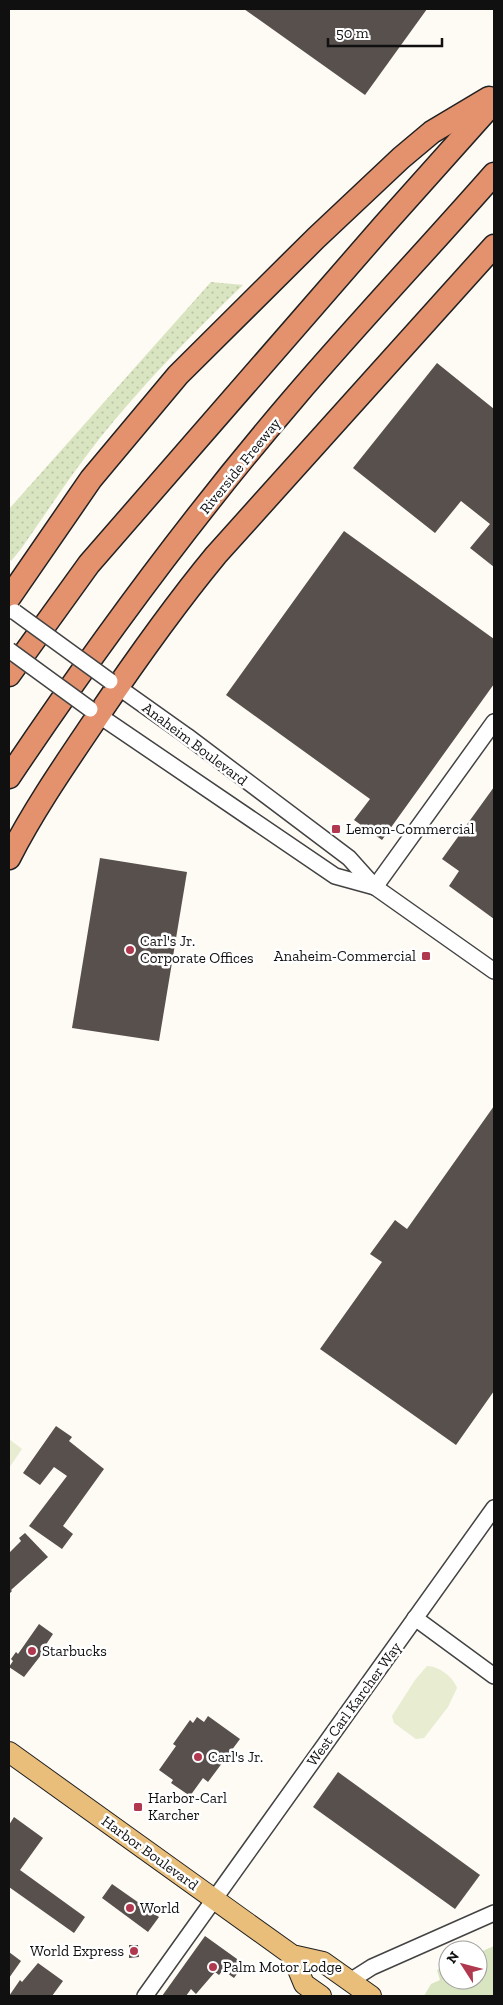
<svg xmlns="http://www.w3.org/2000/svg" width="503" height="2005" font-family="'Zilla Slab',serif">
  <defs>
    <pattern id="grass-dots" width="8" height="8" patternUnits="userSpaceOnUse" patternTransform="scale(1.25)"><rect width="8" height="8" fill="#d9e5c1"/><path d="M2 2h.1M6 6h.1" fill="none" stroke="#b9c3a5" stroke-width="1.8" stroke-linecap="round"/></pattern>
  </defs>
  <rect width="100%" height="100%" fill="#fefaf4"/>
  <!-- grass -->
  <path fill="url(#grass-dots)" d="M211 282 243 285C193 333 144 383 100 438 72 473 47 512 21 549L11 561 9 558V509Z"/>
  <!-- park -->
  <path fill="#d9e5c1" d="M494 1946V1996H424L431 1984 440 1980 437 1970 448 1966V1980H478V1953Z"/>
  <!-- pitch -->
  <g fill="#e8edd2">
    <path d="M9 1439 22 1449 9 1468Z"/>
    <path d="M427 1666C439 1666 453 1677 457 1688L448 1707 424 1738 416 1739 394 1723 392 1716 415 1680Z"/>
  </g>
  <!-- building -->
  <g fill="#57504d">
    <path d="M244 9H427L365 95Z"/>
    <path d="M437 363 494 409V567L470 548 490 524 461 501 435 533 353 468Z"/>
    <path d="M344 531 494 639V684L382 840 354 820 370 799 226 695Z"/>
    <path d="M494 787V919L449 886 459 871 442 859Z"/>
    <path d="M100 858 187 872 159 1041 72 1028Z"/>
    <path d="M494 1106V1391L456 1445 320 1349 382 1262 370 1254 395 1220 407 1229Z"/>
    <path d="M56 1426 72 1437 69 1441 104 1469 63 1526 73 1534 62 1549 29 1526 67 1476 54 1467 40 1485 23 1473Z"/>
    <path d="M25 1533 48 1557 11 1590 12 1591 9 1594V1553L21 1541 19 1538Z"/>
    <path d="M39 1624 53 1634 43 1649 45 1650 24 1677 9 1667 13 1661 11 1659 16 1652 18 1654Z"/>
    <path d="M208 1716 240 1739 208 1782 203 1778 190 1796 171 1783 173 1780 159 1770 176 1746 173 1744 190 1720 193 1723 197 1717 204 1722Z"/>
    <path d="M338 1772 480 1875 455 1909 313 1807Z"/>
    <path d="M14 1817 43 1838 20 1870 85 1917 74 1933 9 1887V1825Z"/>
    <path d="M112 1884 159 1917 148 1932 102 1898Z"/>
    <path d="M205 1936 244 1964 234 1978 223 1970 219 1975 215 1972 196 1994 191 1989 186 1996H162Z"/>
    <path d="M129 1945H138L139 1957 129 1958Z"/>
    <path d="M9 1952 21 1961 9 1978Z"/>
    <path d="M38 1963 63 1981 52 1996H9L20 1980 22 1982Z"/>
  </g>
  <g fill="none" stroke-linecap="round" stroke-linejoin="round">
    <defs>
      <g id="minor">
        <path d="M111 682 187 736 349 858 375 887 494 971"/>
        <path d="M91 710 335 876 375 887"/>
        <path d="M375 887 494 722"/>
        <path d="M415 1618 494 1676"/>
        <path d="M350 1981 372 1967 494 1913"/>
        <path d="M145 1996 494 1508"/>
      </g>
      <g id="major">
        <path d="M9 1752 292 1955 323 1962 371 1996"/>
        <path d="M292 1955 304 1984 321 1996"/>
      </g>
      <g id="highway">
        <path d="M9 598 91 479 178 375 316 238 401 158 432 132 489 98"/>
        <path d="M9 675 89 564 384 225 494 102"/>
        <path d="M9 777C97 646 192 517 294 398 359 322 428 249 494 174"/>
        <path d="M9 858C34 809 66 763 97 717 135 661 173 607 216 555L494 246"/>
      </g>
    </defs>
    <!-- minor casing -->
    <use href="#minor" stroke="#434343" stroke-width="18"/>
    <!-- major casing -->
    <use href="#major" stroke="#212121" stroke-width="22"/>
    <!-- highway casing -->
    <use href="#highway" stroke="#212121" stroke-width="25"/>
    <!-- minor -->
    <use href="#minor" stroke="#fff" stroke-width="15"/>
    <!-- major -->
    <use href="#major" stroke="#e8be7a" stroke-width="20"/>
    <!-- highway -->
    <use href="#highway" stroke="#e3926d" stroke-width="22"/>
    <defs>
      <g id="minor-bridge">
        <path d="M15 612 110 681"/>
        <path d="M9 650 90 709"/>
      </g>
    </defs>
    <!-- minor-bridge casing -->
    <use href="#minor-bridge" stroke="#434343" stroke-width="18" stroke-linecap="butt"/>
    <!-- minor-bridge -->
    <use href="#minor-bridge" stroke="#fff" stroke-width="15"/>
  </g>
  <!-- markers -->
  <g fill="#b0384f" stroke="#fff" stroke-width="2">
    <rect x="331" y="824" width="10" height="10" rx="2.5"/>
    <circle cx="130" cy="950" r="5"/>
    <rect x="421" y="951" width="10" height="10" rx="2.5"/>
    <circle cx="32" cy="1651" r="5"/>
    <circle cx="198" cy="1757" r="5"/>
    <rect x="133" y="1802" width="10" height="10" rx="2.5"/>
    <circle cx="130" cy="1908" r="5"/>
    <circle cx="134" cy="1951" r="5"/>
    <circle cx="213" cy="1967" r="5"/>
  </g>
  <g text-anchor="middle" stroke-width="5" stroke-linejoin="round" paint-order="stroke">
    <!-- street labels -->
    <g font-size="15" fill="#101010" stroke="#fff">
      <text transform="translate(240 466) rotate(-51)" y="5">Riverside Freeway</text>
      <text transform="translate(195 744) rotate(37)" y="5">Anaheim Boulevard</text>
      <text transform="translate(354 1704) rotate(-54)" y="5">West Carl Karcher Way</text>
      <text transform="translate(150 1853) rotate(36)" y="5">Harbor Boulevard</text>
    </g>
    <!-- poi labels -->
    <g font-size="15" fill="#101010" stroke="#fff" text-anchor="start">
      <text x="346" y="834">Lemon-Commercial</text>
      <text x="140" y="946">Carl's Jr.<tspan x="140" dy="17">Corporate Offices</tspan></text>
      <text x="416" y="961" text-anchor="end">Anaheim-Commercial</text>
      <text x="42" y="1656">Starbucks</text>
      <text x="208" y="1762">Carl's Jr.</text>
      <text x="148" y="1803">Harbor-Carl<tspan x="148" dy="17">Karcher</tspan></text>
      <text x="140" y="1913">World</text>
      <text x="124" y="1956" text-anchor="end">World Express</text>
      <text x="223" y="1972">Palm Motor Lodge</text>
    </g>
  </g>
  <!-- border -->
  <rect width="503" height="2005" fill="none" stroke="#101010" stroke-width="20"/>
  <!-- north arrow -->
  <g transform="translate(463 1965) rotate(306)"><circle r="24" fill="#ffffff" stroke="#9f9f9f"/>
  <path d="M0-4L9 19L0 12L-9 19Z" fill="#b0384f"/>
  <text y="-8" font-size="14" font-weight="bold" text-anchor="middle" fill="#101010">N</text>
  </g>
  <!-- scale -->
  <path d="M328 38v8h114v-8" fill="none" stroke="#101010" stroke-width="2.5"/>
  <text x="336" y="38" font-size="15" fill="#101010" stroke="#ffffff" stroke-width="4" paint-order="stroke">50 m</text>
</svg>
